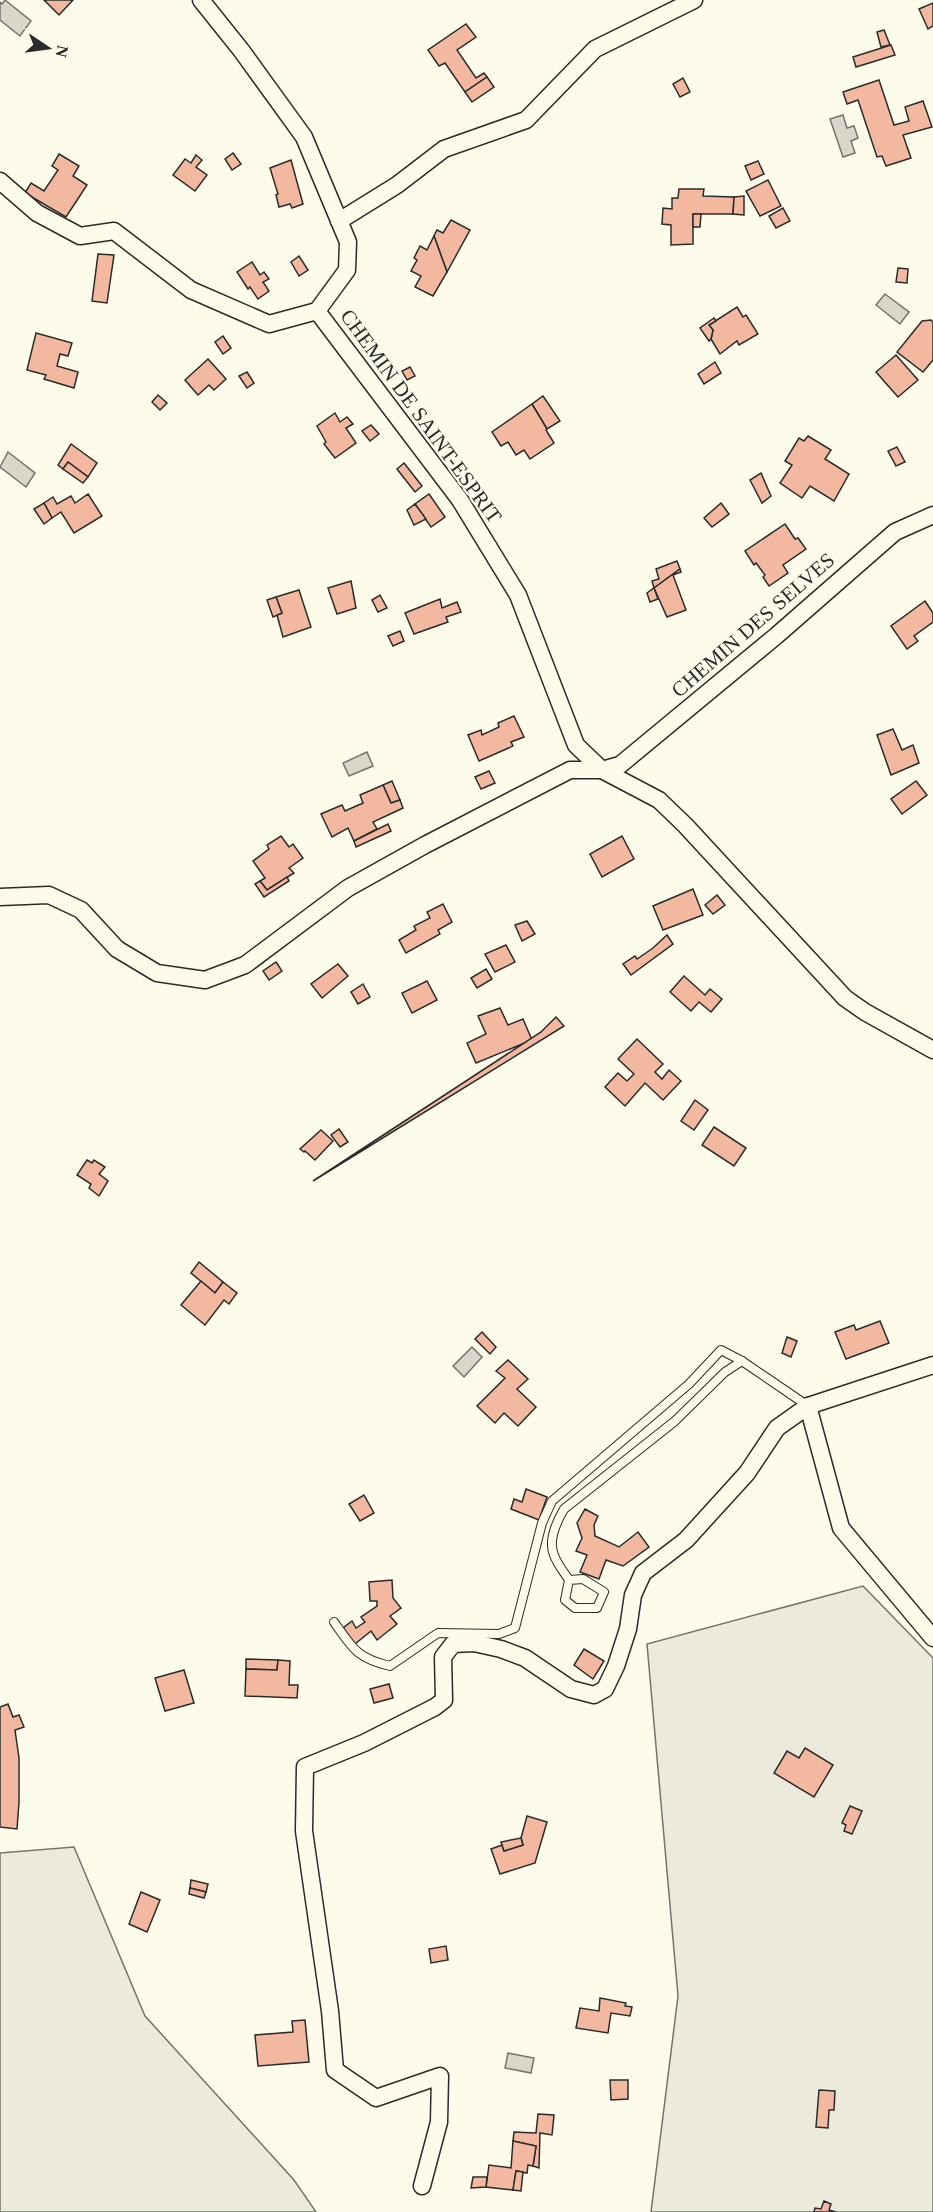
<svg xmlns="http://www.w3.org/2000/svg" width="933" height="2212" font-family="Georgia,serif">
  <rect width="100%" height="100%" fill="#fdfbea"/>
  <!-- green -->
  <g fill="#ecebdb" stroke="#74746e" stroke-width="1.5">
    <path d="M863 1586 933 1658V2212H651L678 1996 647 1644Z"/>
    <path d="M74 1847 145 2016 294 2180 316 2212H0V1853Z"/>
  </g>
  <!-- water -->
  <g fill="#d8d7c9" stroke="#74746e" stroke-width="1.5">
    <path d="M5 0 31 21 20 36 0 20V2L2 4Z"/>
    <path d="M843 115 847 128 854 126 858 138 851 141 855 153 843 157 830 119Z"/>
    <path d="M885 294 909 312 900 324 876 305Z"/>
    <path d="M8 452 35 473 26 487 0 467Z"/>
    <path d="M367 752 373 766 349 776 343 763Z"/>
    <path d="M472 1347 482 1357 464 1377 453 1366Z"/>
    <path d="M508 2053 534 2058 531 2073 505 2068Z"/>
  </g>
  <!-- building -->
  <g fill="#f2b8a0" stroke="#2b2b2b" stroke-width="1.5">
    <path d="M44 0H73L59 15Z"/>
    <path d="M933 3V26L928 29 919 9Z"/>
    <path d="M466 24 476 37 457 50 476 78 484 73 487 77 465 92 445 63 439 66 428 50Z"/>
    <path d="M884 30 890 45 881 47 877 32Z"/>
    <path d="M891 45 895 55 856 67 853 57Z"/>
    <path d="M487 77 494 87 472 102 465 92Z"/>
    <path d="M683 78 690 92 680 97 673 84Z"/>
    <path d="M879 80 894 125 909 121 905 107 923 101 932 127 903 135 911 158 886 166 882 156 877 157 858 100 847 104 843 92Z"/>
    <path d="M233 153 241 164 232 170 225 159Z"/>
    <path d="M59 154 79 166 73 176 87 185 66 217 25 193 31 183 44 191 58 170 52 166Z"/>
    <path d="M196 155 202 160 196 167 207 175 195 191 173 175 185 159 191 163Z"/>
    <path d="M291 160 303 204 292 208 290 204 279 207 276 195 278 194 270 168Z"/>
    <path d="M758 161 764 174 751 180 745 166Z"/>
    <path d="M768 180 781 206 760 216 746 191Z"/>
    <path d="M679 189H704L703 196 734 197 733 214H693V244L671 245V225L662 224 663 208 672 209V198H678Z"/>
    <path d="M744 196V215L733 214 734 197Z"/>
    <path d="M783 208 790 221 776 228 769 216Z"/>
    <path d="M693 214H701L700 227H693Z"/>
    <path d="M451 220 470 230 447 272 434 236 437 230 443 233Z"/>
    <path d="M434 236 447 272 433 296 415 287 421 276 411 271 417 260 414 258 420 246 427 250Z"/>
    <path d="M98 254 114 255 107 303 92 301Z"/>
    <path d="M299 256 308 270 299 276 291 262Z"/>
    <path d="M252 262 260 275 264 272 269 279 263 282 269 291 258 299 250 287 248 289 237 272Z"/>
    <path d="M898 268 908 269 907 283 896 282Z"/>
    <path d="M737 307 743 317 746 315 758 334 739 345 737 341 720 354 711 339 713 330 709 325Z"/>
    <path d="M714 318 716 321 709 325 713 330 711 339 709 341 700 328Z"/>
    <path d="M931 320 933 322V360L923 372 897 352 922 321Z"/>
    <path d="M36 333 72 343 68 356 60 354 57 366 78 372 74 388 44 379 46 375 27 370Z"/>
    <path d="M223 336 231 348 223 354 215 342Z"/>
    <path d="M896 355 918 380 898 397 876 372Z"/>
    <path d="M208 359 226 379 214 390 209 385 198 395 185 380Z"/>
    <path d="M715 362 721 373 704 384 698 374Z"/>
    <path d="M410 367 415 376 407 380 402 371Z"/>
    <path d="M247 372 254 383 247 388 239 376Z"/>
    <path d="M158 395 167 403 160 410 152 402Z"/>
    <path d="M543 396 560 421 547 429 532 404Z"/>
    <path d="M532 404 547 429 546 430 554 443 530 459 524 450 516 455 508 442 501 446 492 432Z"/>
    <path d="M335 413 340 422 347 417 353 424 346 428 356 443 335 458 324 444 326 442 317 426Z"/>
    <path d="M371 425 379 434 370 441 362 431Z"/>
    <path d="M808 436 831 450 825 459 849 474 834 501 810 486 802 498 780 483 792 465 785 461 799 438 804 441Z"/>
    <path d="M71 444 97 463 88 477 68 462 63 469 58 465Z"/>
    <path d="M897 447 905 462 896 466 888 451Z"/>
    <path d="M68 462 88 477 83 483 63 469Z"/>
    <path d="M404 463 422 486 415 492 397 469Z"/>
    <path d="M761 473 771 496 762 503 750 480Z"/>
    <path d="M88 494 102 516 74 533 61 512 52 518 44 503 53 497 57 504 71 496 75 503Z"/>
    <path d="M429 494 445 517 431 527 415 504Z"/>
    <path d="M44 503 52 518 44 524 34 509Z"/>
    <path d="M721 503 729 514 712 527 704 518Z"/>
    <path d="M415 504 426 519 414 525 407 510Z"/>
    <path d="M785 524 795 539 798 538 806 549 783 565 788 573 769 586 763 577 765 575 756 563 754 565 745 551Z"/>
    <path d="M677 561 680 569 654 588 652 581 659 579 656 569Z"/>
    <path d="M680 569 681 572 673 575 686 610 667 617 654 588Z"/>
    <path d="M351 581 356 608 337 614 328 588Z"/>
    <path d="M654 588 658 599 650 602 647 593Z"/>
    <path d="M299 590 311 627 283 637 277 615 282 613 276 597Z"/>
    <path d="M380 595 387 608 378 612 372 600Z"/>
    <path d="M276 597 282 613 273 617 267 600Z"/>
    <path d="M440 599 442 608 457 602 461 612 446 617 448 622 414 634 405 613Z"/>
    <path d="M925 601 933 613V622L914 636 918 641 907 649 891 626Z"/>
    <path d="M400 631 404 641 393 646 388 636Z"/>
    <path d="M514 716 524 737 511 742 513 746 479 761 468 735 481 730 482 735 499 727 498 723Z"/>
    <path d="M893 729 902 750 913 745 919 763 891 775 877 735Z"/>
    <path d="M489 771 495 783 481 789 475 777Z"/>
    <path d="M392 781 400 800 391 803 383 785Z"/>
    <path d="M916 781 927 795 902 814 891 799Z"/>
    <path d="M383 785 391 803 400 800 403 808 373 822 377 829 354 841 348 828 332 837 321 814 342 805 345 811 363 803 360 795Z"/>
    <path d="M388 824 391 831 356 847 354 841Z"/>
    <path d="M281 836 289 847 293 844 303 858 289 868 294 873 267 890 260 881 265 878 253 861 269 849 267 845Z"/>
    <path d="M622 836 634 859 602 877 590 854Z"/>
    <path d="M287 877 289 881 264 897 255 884 260 881 267 890Z"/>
    <path d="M693 889 703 915 663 930 653 906Z"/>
    <path d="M717 895 725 905 713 914 705 905Z"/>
    <path d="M443 904 452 922 438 930 440 934 406 953 399 940 416 930 414 926 430 918 427 912Z"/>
    <path d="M527 921 535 934 522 941 515 925Z"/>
    <path d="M667 935 673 944 631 975 623 964 635 956 637 959 653 948Z"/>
    <path d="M506 945 515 962 495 972 485 954Z"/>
    <path d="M276 962 282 971 269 980 263 971Z"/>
    <path d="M338 964 348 976 322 998 311 984Z"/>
    <path d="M486 969 492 979 477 988 471 978Z"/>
    <path d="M684 976 705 995 710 989 722 999 711 1012 699 1002 691 1011 670 992Z"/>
    <path d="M427 981 437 1000 412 1013 402 993Z"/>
    <path d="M363 984 370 997 358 1004 351 992Z"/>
    <path d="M500 1008 508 1025 523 1019 532 1040 476 1063 467 1043 486 1034 478 1016Z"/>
    <path d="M556 1017 564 1026 313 1181 541 1032Z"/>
    <path d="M637 1039 663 1064 655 1072 662 1079 669 1070 681 1081 663 1100 645 1083 625 1106 605 1087 618 1073 627 1081 634 1074 618 1059Z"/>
    <path d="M695 1100 708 1110 694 1130 681 1121Z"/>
    <path d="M714 1127 746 1148 734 1166 702 1145Z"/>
    <path d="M339 1129 348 1142 340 1147 331 1135Z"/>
    <path d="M321 1130 333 1141 315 1160 305 1151 304 1152 300 1149Z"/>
    <path d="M87 1160 92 1163 94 1160 105 1167 99 1174 108 1181 99 1196 89 1188 91 1184 77 1175Z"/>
    <path d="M199 1262 223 1282 215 1293 191 1273Z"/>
    <path d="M201 1281 215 1293 223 1282 237 1293 229 1304 224 1300 205 1325 181 1305Z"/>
    <path d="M880 1321 889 1343 846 1359 835 1332 854 1325 856 1330Z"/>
    <path d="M482 1332 496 1347 490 1354 475 1339Z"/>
    <path d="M787 1337 797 1341 791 1357 782 1353Z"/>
    <path d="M508 1360 528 1379 517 1389 536 1407 518 1426 504 1413 495 1423 477 1406 505 1378 496 1371Z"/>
    <path d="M526 1489 547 1497 539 1520 511 1509 514 1499 522 1502Z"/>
    <path d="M364 1495 374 1513 360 1521 349 1504Z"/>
    <path d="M585 1509 598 1516 594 1525 595 1536 619 1547 638 1532 649 1547 623 1566 606 1560 599 1579 580 1572 587 1555 576 1551 582 1538 577 1523Z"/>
    <path d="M392 1580 393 1598 401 1608 390 1616 397 1624 377 1640 371 1631 355 1644 343 1628 352 1621 356 1628 365 1622 361 1617 377 1606V1601H370L369 1582Z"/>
    <path d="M584 1649 604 1661 593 1679 574 1665Z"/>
    <path d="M246 1659 278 1660 277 1670 246 1669Z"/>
    <path d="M278 1660 290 1661 289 1685H298L297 1698 245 1696 246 1669 277 1670Z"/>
    <path d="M184 1670 194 1703 165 1711 155 1678Z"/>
    <path d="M389 1684 393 1698 374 1703 370 1689Z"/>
    <path d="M8 1704 13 1717 19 1715 24 1727 15 1730 19 1758V1802L17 1829 0 1827V1707Z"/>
    <path d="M805 1748 833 1765 814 1797 774 1773 787 1751 799 1758Z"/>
    <path d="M850 1806 862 1811 852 1834 844 1831 846 1825 842 1823Z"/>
    <path d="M527 1816 547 1822 535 1863 500 1874 491 1849 502 1845 504 1851 523 1845 521 1838Z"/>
    <path d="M521 1838 523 1845 504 1851 501 1842Z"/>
    <path d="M191 1880 208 1884 206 1892 190 1888Z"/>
    <path d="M190 1888 206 1892 204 1898 189 1894Z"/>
    <path d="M141 1892 160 1900 147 1932 129 1924Z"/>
    <path d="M446 1946 448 1960 431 1963 429 1949Z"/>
    <path d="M600 1998 626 2003 625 2006 632 2007 630 2016 611 2013 608 2033 576 2028 580 2008 599 2011Z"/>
    <path d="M305 2020 309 2062 258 2066 255 2035 293 2032 292 2021Z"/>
    <path d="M610 2080H628V2099L611 2100Z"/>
    <path d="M819 2090 835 2091 834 2110H829L828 2128 816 2127Z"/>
    <path d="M538 2114 554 2115 552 2135 540 2133 539 2168 533 2166 536 2146 513 2141 514 2132 536 2133Z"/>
    <path d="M513 2141 536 2146 533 2166 528 2165 527 2173 516 2171 513 2190 486 2187 489 2165 511 2168Z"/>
    <path d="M516 2171 523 2172 521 2191 513 2190Z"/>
    <path d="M473 2177H487L486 2187 471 2188Z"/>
    <path d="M824 2201 831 2204 829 2210 836 2212H814L815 2208 821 2209Z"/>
  </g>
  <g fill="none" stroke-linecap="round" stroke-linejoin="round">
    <defs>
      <g id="service">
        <path d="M569 1580 583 1579 604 1592 597 1608H575L565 1600 569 1580C564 1572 557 1564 554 1555 548 1541 557 1521 564 1509L675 1421 725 1372 742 1361"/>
        <path d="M334 1622C353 1649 357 1658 390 1666L438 1633 499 1634 515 1628 542 1523 552 1501 689 1384 721 1350 742 1361 808 1406"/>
      </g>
      <g id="minor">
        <path d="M201 0 241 50 304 137 348 242 347 270 317 311 460 500 518 595 576 745 602 770 659 800 685 825 845 998 865 1012 933 1050"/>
        <path d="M0 181 37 213 80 236 114 231 191 290 269 324 317 311"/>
        <path d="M339 221 397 185 444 149 526 120 595 49 694 0"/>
        <path d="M0 897 49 895 81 910 117 949 157 973 205 980 245 965 348 888 425 845 570 770H602L620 765 776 636 895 532 933 515"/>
        <path d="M933 1365 808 1406 841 1528 933 1638"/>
        <path d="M422 2186 439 2122 440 2076 376 2098 335 2070 330 2011 304 1831 305 1767 364 1743 435 1707 444 1700 443 1657 453 1644 474 1643 501 1649 525 1658 571 1689 594 1695 605 1689 616 1666 628 1629 633 1595 643 1573 686 1540 747 1473 777 1428 808 1406"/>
      </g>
    </defs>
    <!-- service casing -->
    <use href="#service" stroke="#2b2b2b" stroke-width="10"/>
    <!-- minor casing -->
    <use href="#minor" stroke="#2b2b2b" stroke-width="19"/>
    <!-- service -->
    <use href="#service" stroke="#fdfbea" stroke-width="8"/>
    <!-- minor -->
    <use href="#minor" stroke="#fdfbea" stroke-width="16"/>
  </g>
  <g text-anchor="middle" stroke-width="4.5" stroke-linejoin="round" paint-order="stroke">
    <!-- street labels -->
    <g font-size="21" fill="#2b2b2b" stroke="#fdfbea">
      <text transform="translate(421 416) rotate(54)" y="7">CHEMIN DE SAINT-ESPRIT</text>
      <text transform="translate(753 625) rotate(-41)" y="7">CHEMIN DES SELVES</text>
    </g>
  </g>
  <!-- north arrow -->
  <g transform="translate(48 48) rotate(103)" stroke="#fdfbea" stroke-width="4.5" paint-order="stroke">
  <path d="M0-4.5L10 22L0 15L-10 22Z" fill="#2b2b2b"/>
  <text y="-9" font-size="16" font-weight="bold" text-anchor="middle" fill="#2b2b2b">N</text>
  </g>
</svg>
